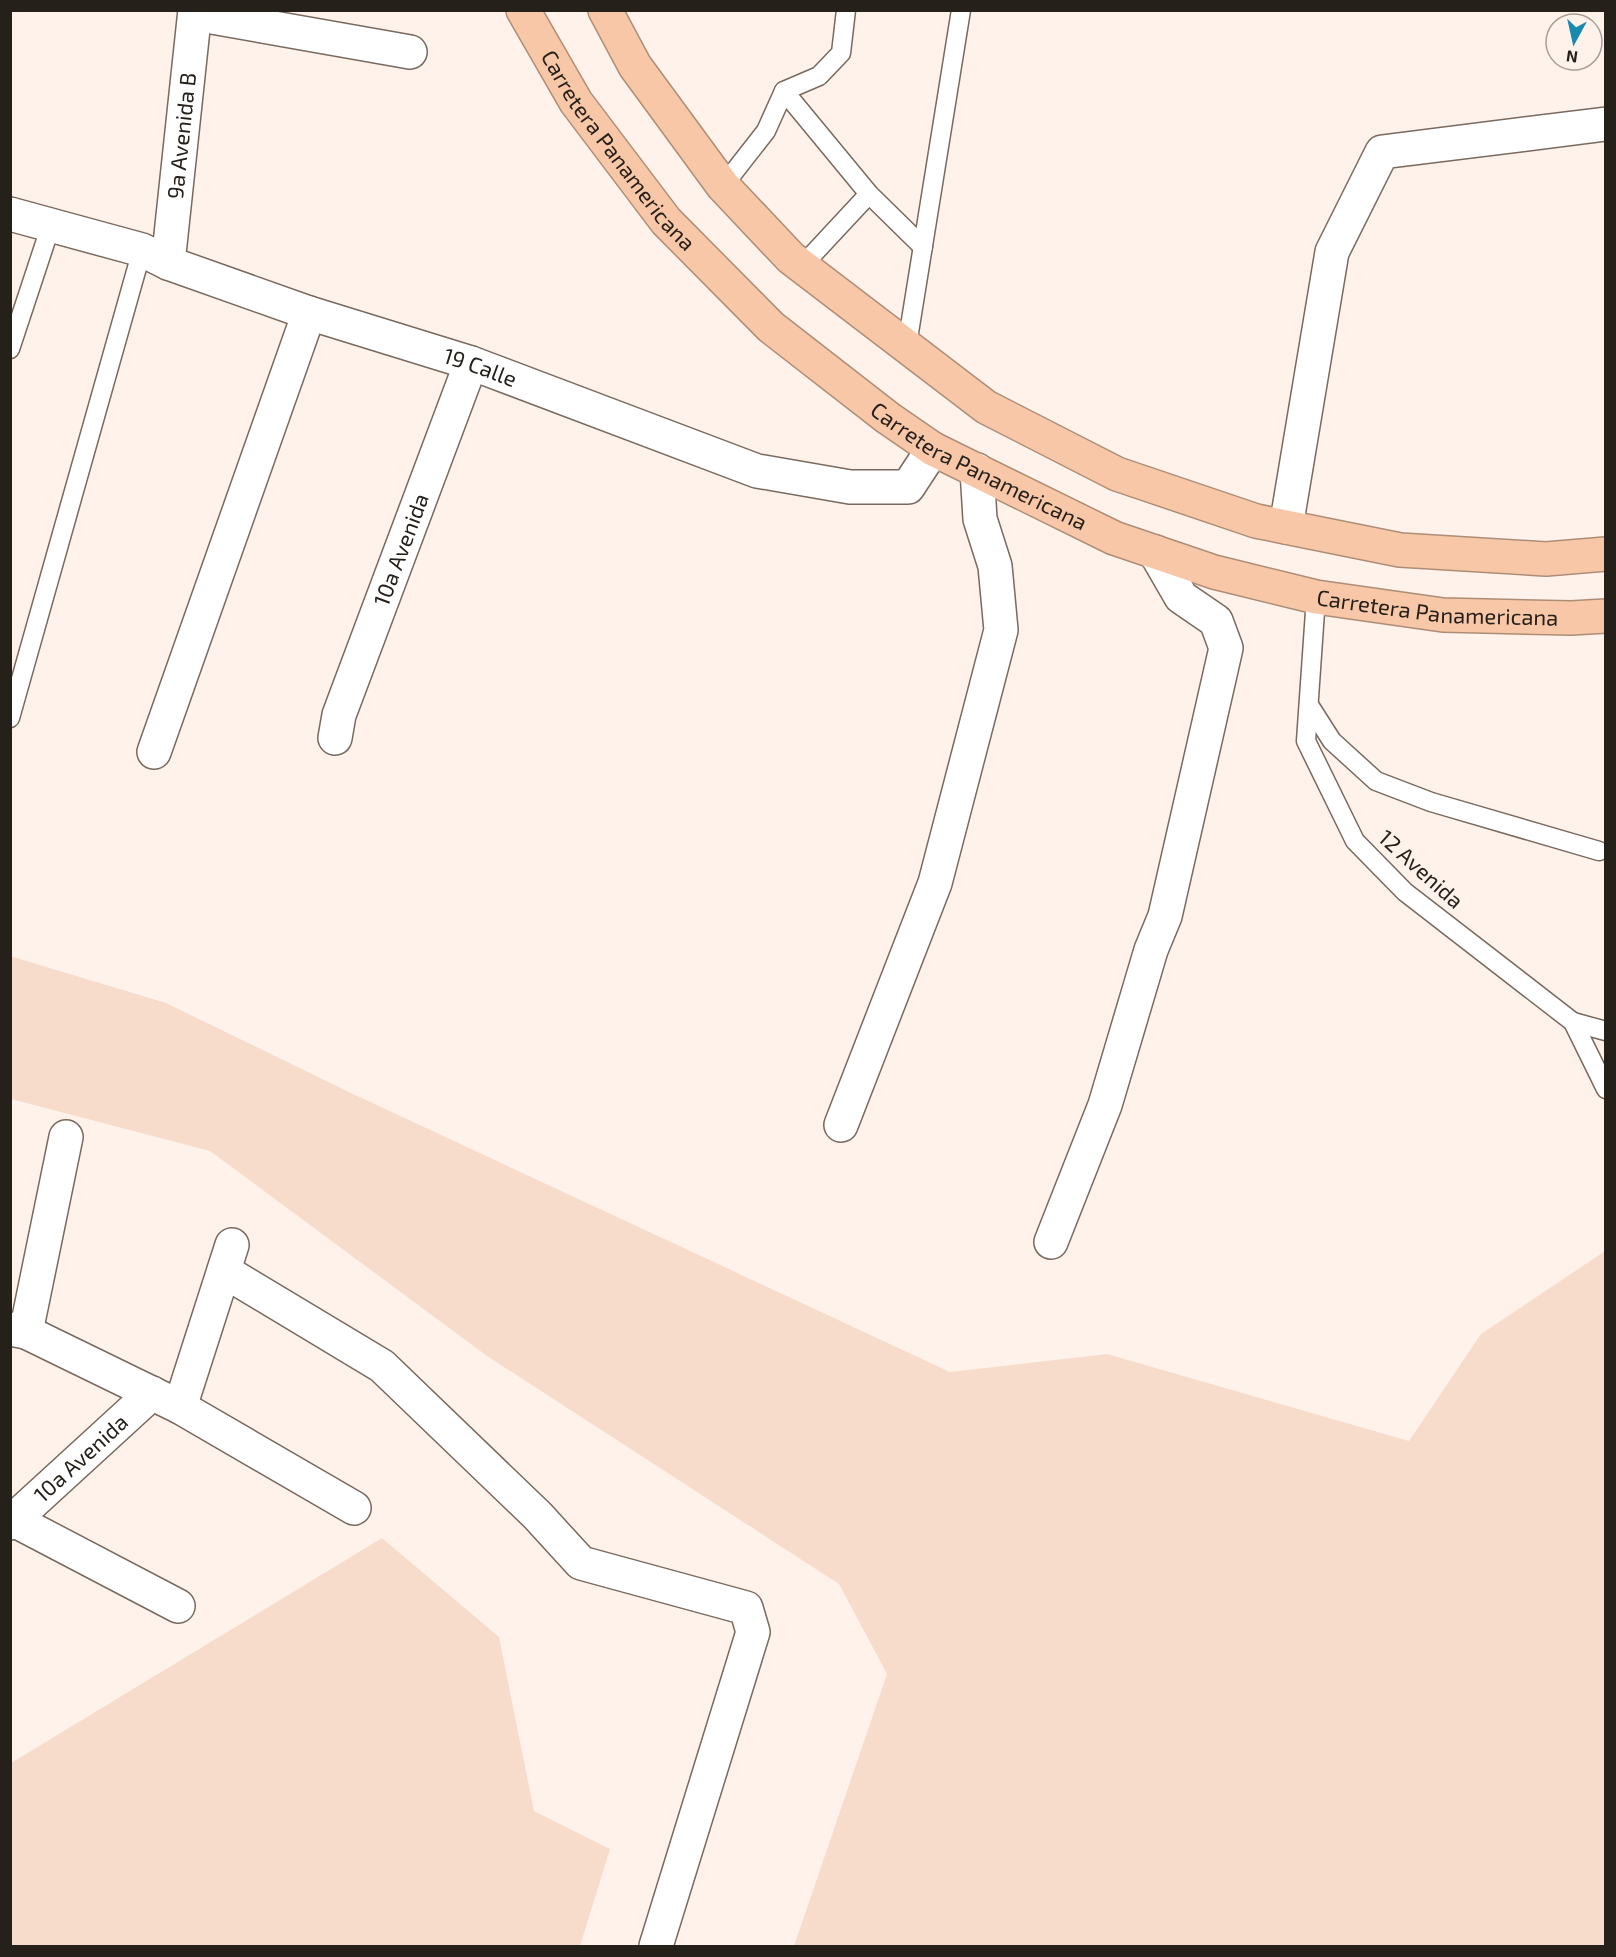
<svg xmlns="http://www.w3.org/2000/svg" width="1616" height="1957" font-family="'Exo 2',sans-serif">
  <rect width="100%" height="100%" fill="#fef2eb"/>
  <!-- green -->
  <g fill="#f8dccb">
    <path d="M10 956 166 1003 353 1094 950 1372 1107 1354 1409 1441 1481 1334 1605 1251V1946H794L887 1674 839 1584 487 1356 210 1151 11 1099Z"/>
    <path d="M382 1538 499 1637 534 1811 610 1849 580 1946H11V1763Z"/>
  </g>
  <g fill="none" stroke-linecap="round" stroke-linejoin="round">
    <defs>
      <g id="lane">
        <path d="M784 91 869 194 923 247"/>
        <path d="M723 186 766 131 784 91 819 76 841 53 846 10"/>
        <path d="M802 266 869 194"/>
        <path d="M907 345 961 10"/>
        <path d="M10 349 51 225"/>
        <path d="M1316 597 1306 741 1355 841 1405 892 1573 1022 1606 1031"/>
        <path d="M1309 705 1332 741 1376 781 1431 802 1599 851"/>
        <path d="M10 718 142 250"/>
        <path d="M1573 1022 1606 1089"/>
      </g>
      <g id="street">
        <path d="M195 14 410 52"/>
        <path id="s1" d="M10 214 142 250 168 263 309 313 471 363 757 471 850 487H908L933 449"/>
        <path id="s2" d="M168 263 195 10"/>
        <path d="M1286 527 1332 252 1382 152 1606 124"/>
        <path id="s3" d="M335 738 339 715 471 363"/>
        <path d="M154 752 309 313"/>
        <path d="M841 1125 935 883 1001 630 995 566 980 519 977 470"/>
        <path d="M1051 1242 1105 1105 1151 950 1165 916 1226 648 1216 621 1181 597 1155 552"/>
        <path d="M224 1271 382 1366 538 1516 581 1563 746 1608 753 1632 656 1946"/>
        <path d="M10 1329 26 1332 180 1407 354 1508"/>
        <path d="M26 1332 66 1137"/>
        <path d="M180 1407 232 1245"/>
        <path d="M10 1518 178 1606"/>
        <path id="s4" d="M10 1523 152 1393"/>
      </g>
      <g id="highway">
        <path id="s5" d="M523 10 576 102 666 221 771 327 888 418 933 449 1114 538 1214 572 1316 597 1443 615 1571 618 1606 616"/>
        <path d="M605 10 635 66 723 186 791 258 986 407 1117 474 1256 521 1400 550 1546 559 1606 554"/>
      </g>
    </defs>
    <!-- lane casing -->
    <use href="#lane" stroke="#79695e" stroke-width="21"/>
    <!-- street casing -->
    <use href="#street" stroke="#79695e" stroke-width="36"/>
    <!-- highway casing -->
    <use href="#highway" stroke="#ae8d76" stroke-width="36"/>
    <!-- lane -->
    <use href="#lane" stroke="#fff" stroke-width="18"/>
    <!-- street -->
    <use href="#street" stroke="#fff" stroke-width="33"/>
    <!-- highway -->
    <use href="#highway" stroke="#f8c7a7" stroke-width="33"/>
  </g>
  <g text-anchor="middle" stroke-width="4.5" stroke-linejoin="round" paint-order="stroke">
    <!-- street labels -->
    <g font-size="22" fill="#26201b" stroke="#fef2eb">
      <text dy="8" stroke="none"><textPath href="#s2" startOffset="128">9a Avenida B</textPath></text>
      <text dy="8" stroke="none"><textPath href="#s5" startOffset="170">Carretera Panamericana</textPath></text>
      <text dy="8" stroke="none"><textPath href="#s1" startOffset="495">19 Calle</textPath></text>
      <text dy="8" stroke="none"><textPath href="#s5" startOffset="656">Carretera Panamericana</textPath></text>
      <text dy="8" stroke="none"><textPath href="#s3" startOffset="200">10a Avenida</textPath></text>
      <text dy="8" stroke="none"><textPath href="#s5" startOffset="1142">Carretera Panamericana</textPath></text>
      <text transform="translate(1421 869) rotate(42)" y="8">12 Avenida</text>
      <text dy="8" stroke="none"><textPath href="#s4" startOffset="96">10a Avenida</textPath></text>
    </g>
  </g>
  <!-- border -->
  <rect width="1616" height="1957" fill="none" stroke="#26201b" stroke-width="24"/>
  <!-- north arrow -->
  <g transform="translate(1574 42) rotate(188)"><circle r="28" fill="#fef2eb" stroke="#a89e98" stroke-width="1.5"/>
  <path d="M0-4.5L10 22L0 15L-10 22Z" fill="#188aaf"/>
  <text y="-9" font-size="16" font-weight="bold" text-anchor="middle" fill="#26201b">N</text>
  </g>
</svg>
